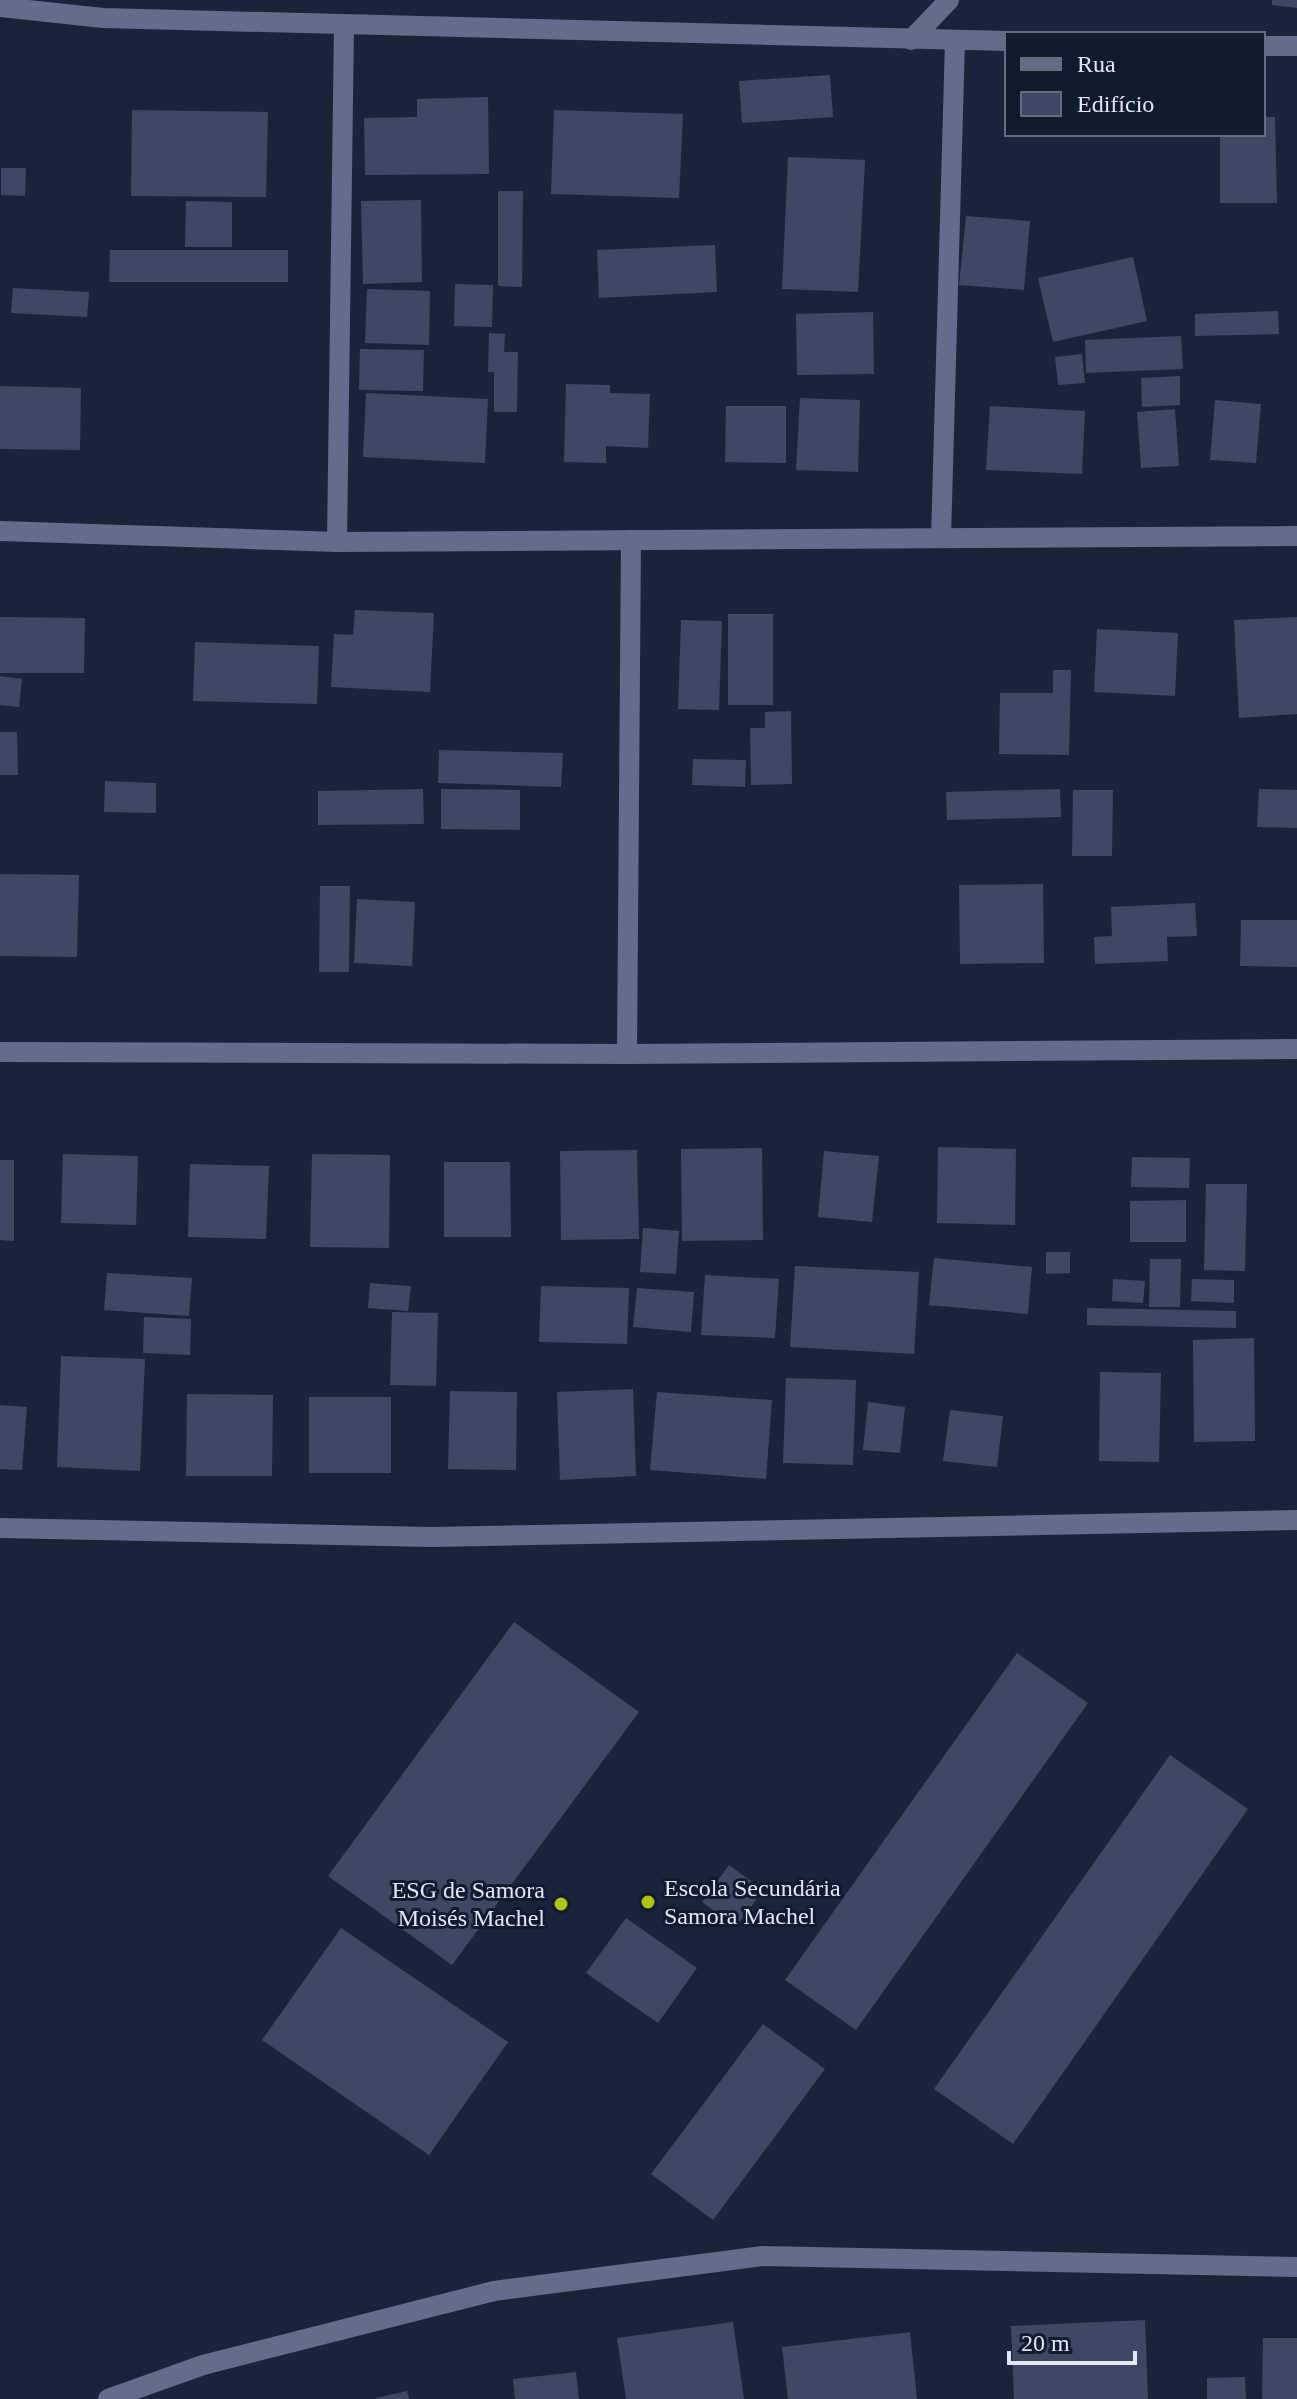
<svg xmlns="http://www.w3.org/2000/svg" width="1297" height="2399" font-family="Georgia,serif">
  <rect width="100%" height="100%" fill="#1b233b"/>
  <!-- building -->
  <g fill="#3e4862">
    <path d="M1272 0H1297V8L1272 5Z"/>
    <path d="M830 75 833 117 742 123 739 81Z"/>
    <path d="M488 97 489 174 365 175 364 118 417 117V99Z"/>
    <path d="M132 110 268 112 266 197 131 196Z"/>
    <path d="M554 110 683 114 679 198 551 194Z"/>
    <path d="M1263 117H1275L1277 203H1220V134H1263Z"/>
    <path d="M788 157 865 160 858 292 782 289Z"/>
    <path d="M1 168H26L25 196 1 195Z"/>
    <path d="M498 191H523L522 287 498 286Z"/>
    <path d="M421 200 422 282 363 284 361 201Z"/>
    <path d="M186 201 232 202V247H185Z"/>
    <path d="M966 216 1030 221 1024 290 959 285Z"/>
    <path d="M715 245 717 292 599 298 597 250Z"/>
    <path d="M110 250H288V282H109Z"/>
    <path d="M1133 257 1147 321 1053 342 1038 278Z"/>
    <path d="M455 284 493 285 492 327 454 326Z"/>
    <path d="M13 288 89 292 87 317 11 313Z"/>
    <path d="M367 289 430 291 429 345 365 343Z"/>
    <path d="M1278 311 1279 334 1195 336V314Z"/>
    <path d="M873 312 874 374 797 375 796 314Z"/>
    <path d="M489 333 505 334 504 352H518L517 412H494V372H488Z"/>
    <path d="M1181 336 1183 369 1086 373 1085 340Z"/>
    <path d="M360 349 424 350 423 391 359 390Z"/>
    <path d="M1082 354 1085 383 1058 385 1055 357Z"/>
    <path d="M1180 376V405L1142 407 1141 378Z"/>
    <path d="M566 384 610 385V393L650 394 648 448 606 446V463L564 462Z"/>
    <path d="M0 386 81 388 80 450 0 449Z"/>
    <path d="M366 393 488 399 485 463 363 457Z"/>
    <path d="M800 398 860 400 858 472 796 470Z"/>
    <path d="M1215 400 1261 404 1256 463 1210 460Z"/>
    <path d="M726 406H786V463L725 462Z"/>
    <path d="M990 406 1085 411 1082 474 986 470Z"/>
    <path d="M1175 409 1179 466 1141 468 1137 412Z"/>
    <path d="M355 610 434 613 430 692 331 687 334 634 353 635Z"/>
    <rect x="728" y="614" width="45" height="91"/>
    <path d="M0 617 85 618 84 673H0Z"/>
    <path d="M1297 617V714L1239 718 1234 620Z"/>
    <path d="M681 620 722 621 719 710 678 709Z"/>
    <path d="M1097 629 1178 633 1175 696 1094 692Z"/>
    <path d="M195 642 319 646 317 704 193 701Z"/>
    <path d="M1053 670H1071L1069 755 999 754 1000 693H1053Z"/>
    <path d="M0 676 22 679 19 707 0 705Z"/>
    <path d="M791 711 792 784 751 785 750 728H765V712Z"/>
    <path d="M0 732H17L18 775H0Z"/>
    <path d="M439 750 563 753 561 787 438 783Z"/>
    <path d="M693 759 746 760 745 787 692 785Z"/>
    <path d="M105 781 156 783V813L104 812Z"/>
    <path d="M423 789 424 824 318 825V791Z"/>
    <path d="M441 789 520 790V830L441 829Z"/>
    <path d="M1060 789 1061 817 947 820 946 792Z"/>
    <path d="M1259 789 1297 790V828L1257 827Z"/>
    <path d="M1073 790H1113L1112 856H1072Z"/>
    <path d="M0 874 79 875 77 957 0 956Z"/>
    <path d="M1043 884 1044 963 960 964 959 885Z"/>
    <path d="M320 886H350L349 972H319Z"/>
    <path d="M357 899 415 902 412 966 354 963Z"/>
    <path d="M1195 903 1197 936 1167 937 1168 961 1095 964 1094 937 1112 936 1111 907Z"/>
    <path d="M1241 920H1297V967L1240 966Z"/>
    <path d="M938 1147 1016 1149 1015 1225 937 1223Z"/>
    <path d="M762 1148 763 1240 682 1241 681 1149Z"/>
    <path d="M637 1150 639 1239 561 1240 560 1151Z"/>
    <path d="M824 1151 879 1156 872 1222 818 1217Z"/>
    <path d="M63 1154 138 1156 136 1225 61 1223Z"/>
    <path d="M312 1154 390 1155 389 1248 310 1247Z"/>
    <path d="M1132 1157 1190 1158 1189 1188 1131 1187Z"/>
    <path d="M0 1160H14V1241L0 1240Z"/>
    <path d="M444 1162H510L511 1237H444Z"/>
    <path d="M190 1164 269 1166 266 1239 188 1237Z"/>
    <path d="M1206 1184H1247L1245 1271 1204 1270Z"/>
    <path d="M1186 1200V1242H1130V1201Z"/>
    <path d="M643 1228 679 1231 676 1274 640 1272Z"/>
    <path d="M1046 1252H1070V1273L1046 1274Z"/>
    <path d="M934 1258 1032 1267 1028 1314 929 1305Z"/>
    <path d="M1150 1259H1181L1180 1307H1149Z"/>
    <path d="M795 1266 919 1272 914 1354 790 1347Z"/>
    <path d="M107 1273 192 1278 189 1316 104 1310Z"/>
    <path d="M705 1275 779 1279 775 1338 701 1335Z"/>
    <path d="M1113 1279 1145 1281 1143 1303 1112 1301Z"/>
    <path d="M1192 1279 1234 1280V1303L1191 1301Z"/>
    <path d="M370 1283 411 1286 408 1311 368 1308Z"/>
    <path d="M541 1286 629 1288 627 1344 539 1342Z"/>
    <path d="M637 1288 694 1292 691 1332 633 1327Z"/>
    <path d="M1087 1308 1236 1311V1328L1087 1325Z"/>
    <path d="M392 1312 438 1313 436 1386 390 1385Z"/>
    <path d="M144 1317 191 1319 190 1355 143 1353Z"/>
    <path d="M1254 1338 1255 1441 1194 1442 1193 1340Z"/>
    <path d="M61 1356 145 1359 140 1471 57 1467Z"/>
    <path d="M1100 1372 1161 1373 1159 1462 1099 1461Z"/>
    <path d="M786 1378 856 1380 853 1465 783 1463Z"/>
    <path d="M633 1389 636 1476 560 1480 557 1392Z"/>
    <path d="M450 1391 517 1392 516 1470 448 1469Z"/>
    <path d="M657 1392 772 1400 766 1479 650 1470Z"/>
    <path d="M187 1394 273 1395 272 1476H186Z"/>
    <rect x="309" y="1397" width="82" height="76"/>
    <path d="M868 1402 905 1407 900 1453 863 1450Z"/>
    <path d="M0 1405 27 1407 22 1470 0 1469Z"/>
    <path d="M950 1410 1003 1416 997 1467 943 1461Z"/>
    <path d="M514 1622 639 1712 452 1965 328 1876Z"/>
    <path d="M1017 1653 1088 1703 856 2030 785 1980Z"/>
    <path d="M1170 1755 1248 1809 1013 2144 934 2089Z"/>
    <path d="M729 1865 763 1890 736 1927 702 1902Z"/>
    <path d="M626 1918 697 1968 658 2023 586 1973Z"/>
    <path d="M341 1928 508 2042 429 2155 262 2040Z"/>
    <path d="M763 2024 825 2069 713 2220 651 2174Z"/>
    <path d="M1145 2320 1148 2399H1014L1011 2326Z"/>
    <path d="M733 2322 744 2399H626L617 2338Z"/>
    <path d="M910 2332 917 2399H788L782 2347Z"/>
    <path d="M1263 2338H1297V2399H1262Z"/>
    <path d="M576 2372 579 2399H515L513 2379Z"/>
    <path d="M1245 2377 1246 2399H1207V2378Z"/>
    <path d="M407 2391 409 2399H376V2398Z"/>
  </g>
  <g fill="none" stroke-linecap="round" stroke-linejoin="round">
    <!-- street -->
    <g stroke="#636d89" stroke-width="20">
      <path d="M0 7 103 18 1007 41"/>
      <path d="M911 40 949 0"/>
      <path d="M1263 46H1297"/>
      <path d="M0 531 337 542 1297 536"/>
      <path d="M941 538 955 41"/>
      <path d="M337 542 344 25"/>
      <path d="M0 1052 627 1054 1297 1049"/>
      <path d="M627 1054 631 540"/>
      <path d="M0 1528 431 1537 1297 1520"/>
      <path d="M108 2399 203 2365 494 2291 763 2256 1297 2267"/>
    </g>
  </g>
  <!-- markers -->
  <g fill="#adc60f" stroke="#121a30" stroke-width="3">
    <circle cx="648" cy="1902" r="8"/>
    <circle cx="561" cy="1904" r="8"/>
  </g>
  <g text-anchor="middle" stroke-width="6" stroke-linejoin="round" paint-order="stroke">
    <!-- poi labels -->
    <g font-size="24" fill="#e1e7f7" stroke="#121a30" text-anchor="start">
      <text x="664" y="1896">Escola Secundária<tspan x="664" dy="28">Samora Machel</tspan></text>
      <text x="545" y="1898" text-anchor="end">ESG de Samora<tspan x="545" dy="28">Moisés Machel</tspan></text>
    </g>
  </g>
  <!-- legend -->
  <rect x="1005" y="32" width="260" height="104" fill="#121a30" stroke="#656c80" stroke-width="2"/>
  <rect x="1021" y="58" width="40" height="12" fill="#636d89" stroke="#656c80" stroke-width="2"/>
  <text x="1077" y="72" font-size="24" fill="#e1e7f7">Rua</text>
  <rect x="1021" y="92" width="40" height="24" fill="#3e4862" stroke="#656c80" stroke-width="2"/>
  <text x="1077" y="112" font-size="24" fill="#e1e7f7">Edifício</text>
  <!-- scale -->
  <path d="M1009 2351v12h126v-12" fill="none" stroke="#e1e7f7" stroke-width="4"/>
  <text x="1021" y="2351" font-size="24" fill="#e1e7f7" stroke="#121a30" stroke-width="6" paint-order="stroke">20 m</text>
</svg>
